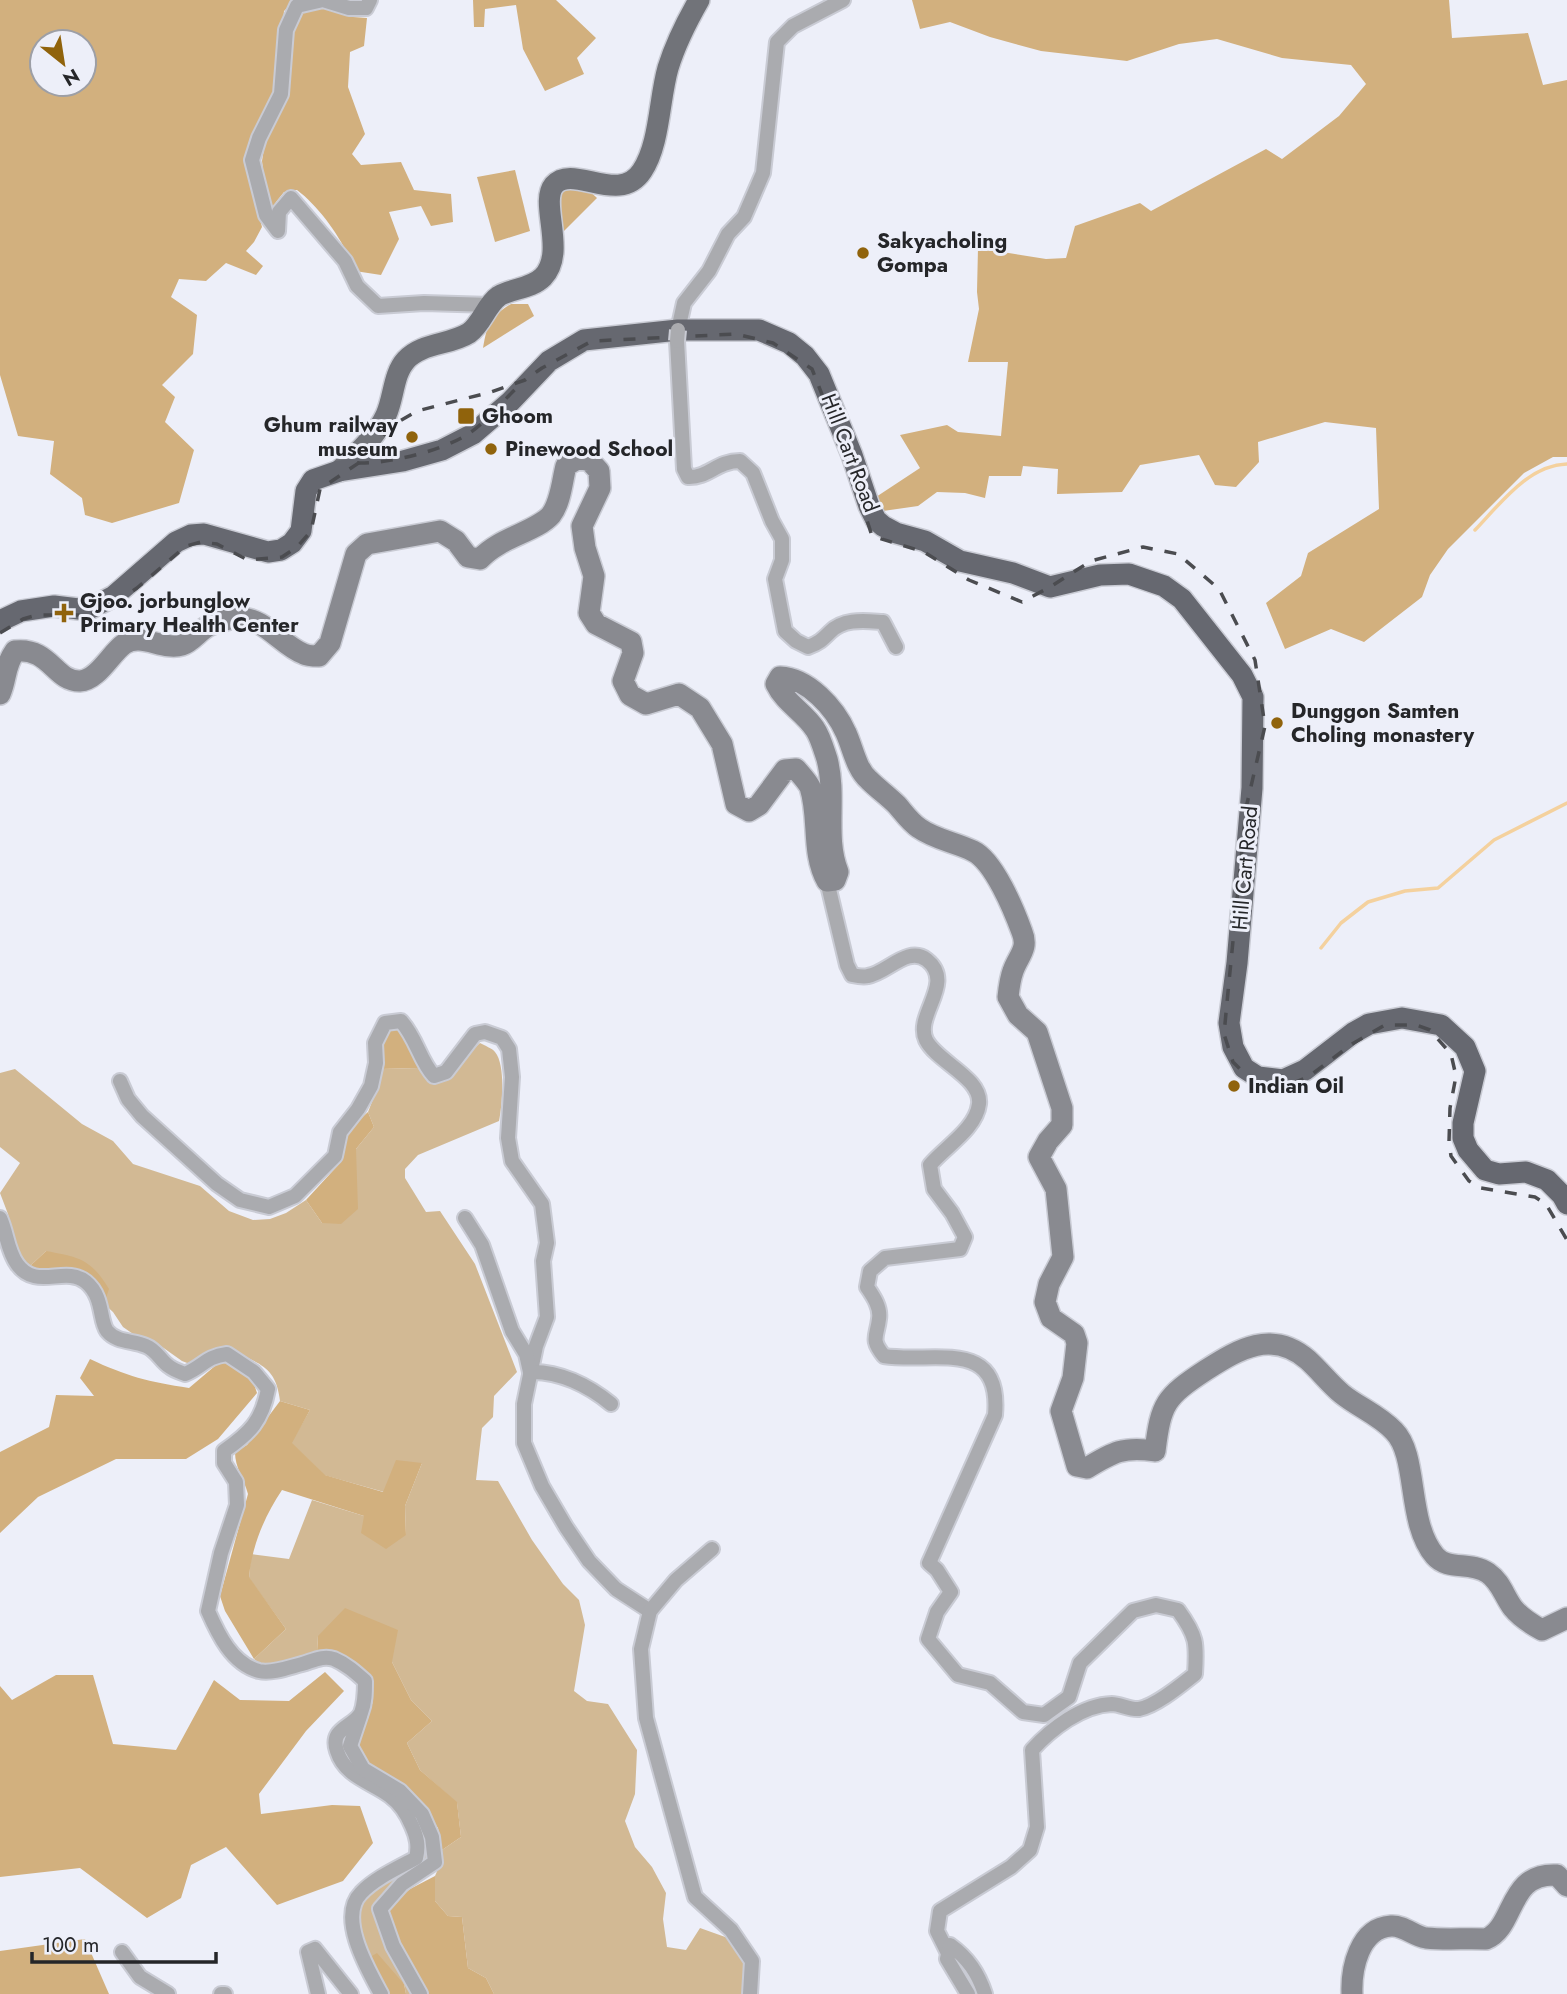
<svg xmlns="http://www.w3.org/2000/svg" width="1567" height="1994" font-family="Jost,sans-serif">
  <rect width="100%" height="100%" fill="#edeff9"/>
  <!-- green -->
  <g fill="#d2b994">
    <path d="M480 1043C485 1046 492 1048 495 1052 506 1065 502 1106 499 1121L418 1155 405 1169V1178L426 1212 440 1211 475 1264 517 1372 494 1396 493 1417 482 1428 476 1480 498 1481 532 1540 563 1584 579 1600 585 1625 574 1691 587 1701 608 1704 637 1750 635 1794 625 1821 635 1847 652 1867 666 1893 663 1919 667 1947 686 1950 700 1928 728 1938 741 1958 749 1977 747 1994H494L486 1978 468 1968 462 1917 448 1916 435 1901V1876L442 1860V1850L461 1837 457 1803 420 1770 407 1743 432 1721 411 1700 392 1662 318 1636 317 1652 264 1667 254 1659 286 1629 249 1578 251 1554 289 1559 312 1500 364 1516 406 1535 405 1506 422 1463 384 1492 324 1475 291 1443 310 1410 280 1401C276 1365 258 1364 229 1349L195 1366 182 1361 158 1344 136 1336 123 1327 113 1312 46 1251 29 1267 15 1251 8 1214 0 1193 20 1163 0 1147V1073L15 1069 82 1124 113 1141 133 1164 200 1186 229 1211 253 1220 270 1219 286 1213 306 1200 322 1223 356 1149 374 1127 368 1112 379 1084 381 1069 418 1068 426 1079 438 1081Z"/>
    <path d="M347 1733 346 1746 413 1807 429 1845V1861L386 1894 419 1994H406L404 1984 365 1960 356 1916 364 1897 418 1860 415 1826 348 1765 341 1740Z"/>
  </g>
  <!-- forest -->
  <g fill="#d2b07e" fill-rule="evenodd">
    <path d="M0 0H295L284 11 276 94 248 155 249 176 262 227 254 242 246 251 263 266 256 275 226 263 206 281 179 279 171 297 197 315 193 354 162 385 175 397 165 422 194 450 179 503 112 523 85 515 82 498 50 474 54 441 18 436 0 375ZM42 42H84V84H42Z"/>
    <path d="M473 0H556L596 38 577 58 584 74 545 91 523 49 516 5 485 9 484 27H474Z"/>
    <path d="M912 0H1449L1452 38 1528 33 1543 85 1567 80V457H1553L1524 473 1448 549 1430 575 1422 597 1364 642 1331 629 1285 649 1266 603 1301 576 1308 553 1379 509 1376 428 1325 422 1258 442 1259 462 1236 487 1215 485 1199 455 1140 465 1122 492 1057 494 1058 469 1023 466 1021 476H989L985 498 965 493 937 492 918 506 883 511 876 497 920 468 900 435 947 425 958 432 1001 436 1008 362H968L979 309 977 292 978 248 1046 259 1066 258 1075 226 1140 203 1151 211 1266 149 1282 159 1339 116 1366 84 1351 65 1282 58 1217 39 1179 44 1127 61 1041 51 990 37 950 22 920 29Z"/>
    <path d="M321 6 353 17 367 18 364 46 350 52 348 87 365 134 352 154 361 165 401 162 414 190 451 194 453 222 431 226 421 206 389 212 399 239 381 275 355 271C345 243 321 208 297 190L284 192 276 202 273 213 265 186 262 161 265 142 287 94 292 33 302 10Z"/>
    <path d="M515 170 530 231 495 242 477 177Z"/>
    <path d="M565 186 585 187 597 198 558 237 554 209Z"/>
    <path d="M511 304H528L534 316 483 348C487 324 490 317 511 304Z"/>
    <path d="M387 1027H400L420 1056 418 1068 381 1069 378 1045Z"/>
    <path d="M368 1112 374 1127 356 1149 358 1209 341 1224 322 1223 306 1200 341 1162 345 1133Z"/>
    <path d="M46 1251C79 1257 91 1259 109 1289L104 1304 89 1279 44 1274 29 1267Z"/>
    <path d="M90 1359C126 1376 149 1382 189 1388L222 1360 251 1375 257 1393 218 1439 186 1459H116L38 1497 0 1533V1452L49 1427 56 1395 94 1396 80 1378Z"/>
    <path d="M280 1401 310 1410 292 1443 325 1475 383 1492 396 1460 422 1463 405 1506 406 1535 386 1549 361 1533 364 1516 282 1490C264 1517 252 1546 249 1577L286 1629 254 1659 225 1611 220 1596 248 1494C244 1479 235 1468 235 1452L247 1445Z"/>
    <path d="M345 1608 398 1630 392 1662 411 1700 432 1721 407 1743 420 1770 457 1802 461 1837 442 1850 438 1828 421 1806 398 1782 376 1770 361 1756C360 1751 359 1745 360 1740 362 1726 372 1713 373 1698 373 1663 346 1655 317 1652L318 1636Z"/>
    <path d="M325 1672 344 1691 306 1731 259 1794 261 1814 332 1805 360 1806 373 1843 343 1881 277 1905 226 1847 191 1865 181 1898 147 1918 80 1868 0 1877V1686L12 1700 56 1675H93L113 1744 176 1750 214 1680 240 1700 289 1701Z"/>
    <path d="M435 1876V1901L448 1916 462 1917 468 1968 486 1978 494 1994H427L397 1946 387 1909 410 1889Z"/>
    <path d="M85 1939 109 1994H0V1951Z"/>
    <path d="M377 1953 404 1984 406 1994H386L365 1960Z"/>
  </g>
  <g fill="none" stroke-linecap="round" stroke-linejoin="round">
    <!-- stream -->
    <g stroke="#f4d19e" stroke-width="3.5">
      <path d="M1475 530C1500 504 1528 465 1567 464"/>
      <path d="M1321 948 1341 923 1368 902 1405 891 1438 888 1494 840 1567 803"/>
    </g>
    <defs>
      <g id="minor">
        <path d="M370 0 366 8H349L323 0 297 6 286 30 281 94 259 138 252 160 266 215 278 231 279 212 291 198 345 261 357 286 378 306 424 303 491 305"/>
        <path d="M678 330 684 303 709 271 728 234 744 217 763 173 777 42 793 26 843 0"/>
        <path d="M677 341 684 469 688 477C708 478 717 461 740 461L753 473 772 521 782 539V560L775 579 785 631 796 641 808 647C819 643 822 640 830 632 844 618 865 621 883 622L896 647"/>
        <path d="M827 881 847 965 852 975C857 976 864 977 868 976 887 973 908 945 927 960 956 983 914 1015 926 1040 937 1062 982 1078 979 1104 976 1129 945 1147 930 1165L934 1189 952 1213 965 1237 960 1249 885 1258 870 1271 867 1287C873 1296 881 1307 879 1319 877 1337 870 1339 884 1356 932 1364 1002 1336 995 1415L929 1563 937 1570 951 1592 937 1612 928 1639 958 1675 990 1683 1023 1712 1044 1715 1069 1697 1080 1663 1133 1611 1156 1605 1178 1610C1197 1636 1197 1643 1195 1674 1181 1685 1156 1706 1139 1709 1130 1710 1120 1704 1112 1704 1082 1705 1051 1729 1032 1750L1037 1827 1030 1850 1011 1867 940 1911 937 1931 948 1953"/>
        <path d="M120 1081 128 1099 142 1116 217 1184 240 1200 269 1207 295 1196 335 1156 340 1132 358 1109 371 1086 376 1063 375 1043 385 1023 401 1021C417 1039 420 1061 434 1076L446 1072 475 1034 485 1032 502 1038 509 1049 512 1077 508 1138 512 1161 542 1204 547 1243 543 1261 547 1317 536 1346 524 1404V1443L542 1486 566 1527 589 1561 616 1589 650 1611"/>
        <path d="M0 1218C7 1233 7 1250 17 1264 36 1291 65 1265 86 1282 104 1297 99 1320 107 1331 117 1343 133 1340 146 1346 157 1350 161 1362 170 1367 174 1370 180 1372 185 1374 204 1366 205 1357 227 1354L254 1372 268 1389C262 1421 250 1433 224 1451V1463L236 1482 237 1505 221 1553 208 1611C218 1634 232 1664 259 1671 272 1674 290 1667 302 1664 313 1661 323 1655 334 1659 346 1664 355 1672 365 1681 365 1692 365 1703 361 1713 354 1727 329 1728 337 1751 345 1777 372 1782 390 1796 401 1804 407 1814 412 1826 417 1837 419 1846 416 1858 398 1868 375 1878 361 1893 337 1917 368 1970 381 1994"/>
        <path d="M465 1218 482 1245 512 1331 526 1354 530 1372C559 1371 588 1385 611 1404"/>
        <path d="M712 1549 676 1580 650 1611 641 1649 646 1718 695 1897 731 1930 752 1961 750 1994"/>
        <path d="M360 1716 350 1746 363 1769 400 1791 422 1814 432 1837 435 1862 402 1884 380 1909 393 1946 420 1994"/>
        <path d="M122 1952 140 1977 168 1994"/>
        <path d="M221 1994H225"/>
        <path d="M318 1994 308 1952 315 1949 351 1994"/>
        <path d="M968 1994 947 1959 950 1945C968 1958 978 1973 985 1994"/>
      </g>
      <g id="secondary">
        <path d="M0 694C7 678 4 667 15 651 50 647 55 682 80 681 98 680 111 653 124 644 141 632 163 651 182 645 192 642 199 631 208 626 215 622 231 618 239 618 264 617 282 646 304 654 308 656 315 656 319 656L330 643 356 554 367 544 440 531 456 541 468 557 480 559C500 537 536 532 551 515 561 502 562 481 566 466L577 459 589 460 599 471 600 488 582 526 585 548 594 576 589 613 596 624 631 642 633 653 623 681 630 695 646 704 679 694 700 708 722 744 736 804 749 811 759 805 785 770 796 769C801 775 807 781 810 787 820 818 811 852 827 881L835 880 838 872C824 837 837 797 827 759 824 750 820 736 815 729 804 712 785 703 776 684L780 677C808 678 835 708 846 733 853 748 856 769 869 780 878 789 888 796 897 805 904 813 910 822 919 828 936 840 955 842 973 851 994 861 1014 910 1022 932 1029 949 1018 956 1013 971 1010 979 1009 988 1008 997L1018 1015 1037 1032 1062 1108V1125L1048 1141 1039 1157 1056 1189 1063 1257 1049 1284 1045 1302 1051 1318 1074 1334 1077 1343 1073 1378 1061 1411 1077 1466 1087 1468C1113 1452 1124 1446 1155 1451 1161 1403 1165 1397 1206 1370 1239 1349 1272 1329 1308 1360 1320 1371 1330 1384 1342 1394 1358 1407 1379 1415 1394 1431 1419 1456 1406 1522 1435 1556 1448 1571 1470 1561 1488 1573 1501 1582 1504 1596 1513 1608 1521 1618 1531 1624 1542 1630L1567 1618"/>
        <path d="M1352 1994C1351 1969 1359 1928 1391 1926 1403 1925 1414 1936 1426 1938 1446 1940 1466 1938 1486 1939 1516 1927 1507 1872 1557 1875L1567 1886"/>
      </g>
      <path id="primary" d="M339 471C356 454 376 437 386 415 394 398 393 374 406 360 421 343 450 345 469 333 482 324 486 305 499 296 513 288 531 289 543 277 567 252 539 203 554 185 573 163 619 206 642 171 660 144 659 99 668 68 675 45 687 21 699 0"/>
      <path id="trunk" d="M0 621 21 611 54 606 87 610 114 596 176 542 191 535 204 534 268 552 281 550 292 543 301 531 306 491 313 480 339 471 403 461 442 450 473 434 510 402 549 361 584 340 678 330H759L789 343 805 356 819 374 852 455 869 506 876 520 883 526 896 533 925 541 960 561 1013 573 1050 587 1100 575 1129 574 1164 586 1182 599 1242 675 1253 697 1252 788 1237 963 1229 1023 1233 1047 1244 1068 1258 1077 1283 1080 1305 1070 1353 1033 1369 1024 1402 1018 1441 1025 1465 1047 1475 1071 1463 1123V1138L1468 1150 1485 1170 1499 1174 1526 1172 1547 1180 1562 1195 1567 1204"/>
    </defs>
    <!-- minor casing -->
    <use href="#minor" stroke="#c9cbd4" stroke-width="18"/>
    <!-- secondary casing -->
    <use href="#secondary" stroke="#c9cbd4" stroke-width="24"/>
    <!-- primary casing -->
    <use href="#primary" stroke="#c9cbd4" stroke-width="24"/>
    <!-- trunk casing -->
    <use href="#trunk" stroke="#c9cbd4" stroke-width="24"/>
    <!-- minor -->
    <use href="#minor" stroke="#aaabaf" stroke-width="14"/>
    <!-- secondary -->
    <use href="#secondary" stroke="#898a90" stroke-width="21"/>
    <!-- primary -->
    <use href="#primary" stroke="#717379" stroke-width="21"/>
    <!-- trunk -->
    <use href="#trunk" stroke="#666870" stroke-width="21"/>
    <!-- rail -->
    <g stroke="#4b4c50" stroke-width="3.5" stroke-dasharray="12 12" stroke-linecap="butt">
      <path d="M357 463C388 464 442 451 468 434 486 423 504 399 520 385"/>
      <path d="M0 633 23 619 37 615H89L109 607 137 588 186 546 201 542 217 544 248 560 282 557 297 547 311 531 320 489 366 458 391 426 417 411 491 392 525 380 542 368 592 341 736 334 773 343 812 369 847 458 872 536 924 552 969 580 1022 602 1050 587 1091 561 1143 547 1178 554 1219 589 1255 660 1265 726 1246 808 1228 992 1224 1034 1233 1062 1251 1080 1265 1087 1281 1088 1308 1077 1352 1044 1385 1025H1416L1430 1030 1451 1054 1456 1076 1450 1108 1449 1142 1451 1156 1469 1181 1481 1188 1535 1197 1546 1204 1567 1240"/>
    </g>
    <defs>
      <path id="minor-bridge" d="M677 341 678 330"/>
    </defs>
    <!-- minor-bridge casing -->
    <use href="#minor-bridge" stroke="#c9cbd4" stroke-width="18" stroke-linecap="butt"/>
    <!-- minor-bridge -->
    <use href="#minor-bridge" stroke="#aaabaf" stroke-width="14"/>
  </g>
  <!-- markers -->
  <g fill="#90630c" stroke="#edeff9" stroke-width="2.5">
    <circle cx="863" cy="253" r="7"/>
    <rect x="457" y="407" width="18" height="18" rx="3.5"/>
    <circle cx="412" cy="437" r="7"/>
    <circle cx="491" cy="449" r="7"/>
    <path d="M60.5 602.5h7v7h7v7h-7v7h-7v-7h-7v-7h7z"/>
    <circle cx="1277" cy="723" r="7"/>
    <circle cx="1234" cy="1086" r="7"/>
  </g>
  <g text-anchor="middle" stroke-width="6" stroke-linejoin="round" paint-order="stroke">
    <!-- poi labels -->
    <g font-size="21" font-weight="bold" fill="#252629" stroke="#edeff9" text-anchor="start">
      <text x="877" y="248">Sakyacholing<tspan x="877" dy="24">Gompa</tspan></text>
      <text x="482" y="423">Ghoom</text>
      <text x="398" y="432" text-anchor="end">Ghum railway<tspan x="398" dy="24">museum</tspan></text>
      <text x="505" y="456">Pinewood School</text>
      <text x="80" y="608">Gjoo. jorbunglow<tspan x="80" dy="24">Primary Health Center</tspan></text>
      <text x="1291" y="718">Dunggon Samten<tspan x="1291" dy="24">Choling monastery</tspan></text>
      <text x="1248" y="1093">Indian Oil</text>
    </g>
    <!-- street labels -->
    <g font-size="21" fill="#252629" stroke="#edeff9">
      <text transform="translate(850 453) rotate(69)" y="7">Hill Cart Road</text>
      <text transform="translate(1245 868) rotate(-85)" y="7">Hill Cart Road</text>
    </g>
  </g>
  <!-- north arrow -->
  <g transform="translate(63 63) rotate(150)"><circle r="33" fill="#edeff9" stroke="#9d9fa6" stroke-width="2"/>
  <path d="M0-5L12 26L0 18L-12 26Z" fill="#90630c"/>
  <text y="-10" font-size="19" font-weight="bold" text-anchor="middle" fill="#252629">N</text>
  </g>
  <!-- scale -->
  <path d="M32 1952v10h184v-10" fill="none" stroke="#252629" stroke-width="3.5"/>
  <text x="42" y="1952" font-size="21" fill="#252629" stroke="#edeff9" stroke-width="5" paint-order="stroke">100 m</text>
</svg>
